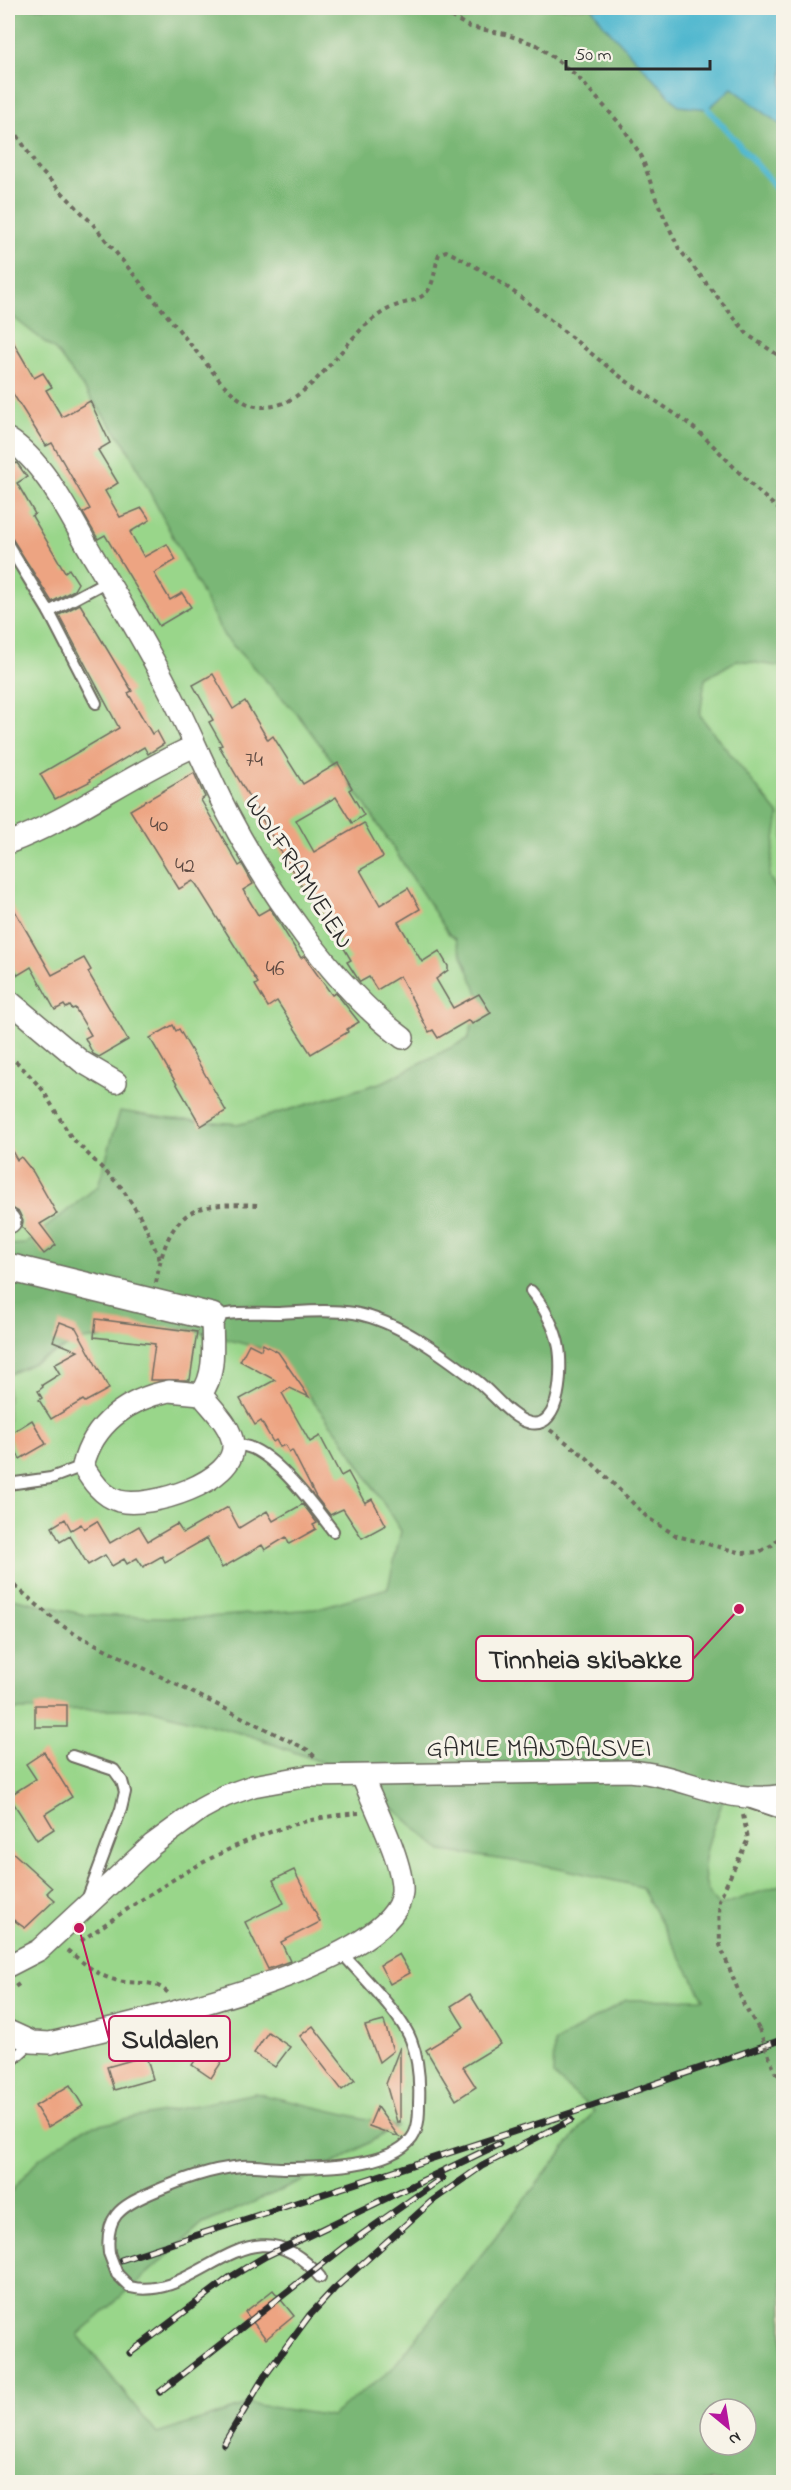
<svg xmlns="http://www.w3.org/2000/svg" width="791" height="2490" font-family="'Indie Flower',sans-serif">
  <rect width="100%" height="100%" fill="#f7f3e8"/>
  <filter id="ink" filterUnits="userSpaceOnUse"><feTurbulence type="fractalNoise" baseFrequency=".0167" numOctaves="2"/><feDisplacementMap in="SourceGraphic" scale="12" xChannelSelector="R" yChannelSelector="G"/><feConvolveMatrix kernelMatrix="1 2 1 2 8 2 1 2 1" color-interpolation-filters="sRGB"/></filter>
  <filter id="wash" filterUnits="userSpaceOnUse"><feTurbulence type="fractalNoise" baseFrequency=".008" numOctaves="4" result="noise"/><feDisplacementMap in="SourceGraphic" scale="24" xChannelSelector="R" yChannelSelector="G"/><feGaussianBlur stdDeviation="1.35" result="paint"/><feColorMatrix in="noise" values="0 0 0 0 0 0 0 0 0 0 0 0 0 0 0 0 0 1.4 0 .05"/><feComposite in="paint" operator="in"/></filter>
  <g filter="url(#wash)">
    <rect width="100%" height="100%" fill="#ebe4c6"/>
    <!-- green -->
    <path fill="#99d68a" stroke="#62805a" stroke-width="1.5" fill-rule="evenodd" d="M8 8H783V2482H8ZM710 2409H746V2445H710Z"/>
    <!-- forest -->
    <path fill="#7ab776" stroke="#527150" stroke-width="1.5" fill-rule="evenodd" d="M8 8H592L604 24 679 106 708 109 732 87 783 127V667L737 660 705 679 700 716 779 815 769 876 783 901V1785L723 1800C712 1834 689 1876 719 1906L783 1884V2482H8V2195L40 2158 85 2128 255 2093 397 2126 307 2179 203 2224 78 2335 157 2434 250 2404 331 2416 391 2370 594 2111 553 2075 554 2043 626 2000 704 1999 641 1887 555 1867 442 1851 356 1775 251 1736 150 1709 8 1710V1597L86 1615 195 1618 315 1609 388 1588 401 1531 342 1438 274 1352 186 1328 82 1340 8 1375V1245L25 1244 98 1186 120 1111 171 1119 241 1124 383 1082 468 1039 480 998 455 939 448 933 364 803 298 715 224 636 125 444 56 351 8 313ZM710 2409H746V2445H710Z"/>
    <!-- water -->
    <path fill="#51b8cf" stroke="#3e727d" stroke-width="1.5" d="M592 8H783V127L732 88 708 109 679 106 603 24Z"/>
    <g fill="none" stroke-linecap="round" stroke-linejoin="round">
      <!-- stream -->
      <path stroke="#51b8cf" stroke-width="6" d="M708 109 771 181 784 202"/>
    </g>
    <g id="blocks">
      <!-- building -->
      <g fill="#eda482">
        <path d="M8 333 34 378 43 373 52 387 46 390 62 417 90 401 110 443 98 450 118 483 105 491 120 517 142 508 150 520 130 532 144 557 167 544 176 560 154 573 170 600 182 593 191 607 159 626 105 535 98 539 83 513 90 509 52 443 46 446 8 386Z"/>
        <path d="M17 463 27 477 17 483 35 514 32 516 65 572 69 569 78 583 74 590 52 602 8 532V467Z"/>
        <path d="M80 604 132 691 128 693 152 734 157 731 164 744 148 754 144 747 90 779 91 781 55 799 40 774 119 728 59 615Z"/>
        <path d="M213 674 233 709 245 701 268 740 273 736 303 784 338 763 352 788 349 790 364 815 352 823 336 797 296 820 314 852 364 823 383 857 360 870 380 905 408 888 420 909 398 922 422 962 439 951 448 966V970L436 979 453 1008 479 994 491 1013 472 1024 469 1020 438 1038 433 1030 429 1032 400 976 377 990 369 977 360 982 358 979 347 962 351 960 306 884 302 887 219 746 222 745 209 722 213 720 193 685Z"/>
        <path d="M194 773 205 797 201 800 239 866 242 864 253 884 243 890 258 915 270 908 301 958 304 956 332 995 336 993 359 1022 347 1029 348 1032 311 1054 277 1001 268 1007 255 985 258 983 196 884 193 881 179 889 130 810Z"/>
        <path d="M8 899 52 975 84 958 91 970 88 972 128 1040 99 1057 93 1054 85 1038 91 1035 75 1008 72 1009 70 1006 66 1008 64 1005 55 1010 31 967 18 975 8 957Z"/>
        <path d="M173 1025 176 1031 179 1029 226 1111 201 1126 150 1038Z"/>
        <path d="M8 1144 17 1160 21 1157 33 1172 57 1214 40 1224 56 1245 44 1254 22 1227 23 1221 19 1212 8 1206Z"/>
        <path d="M96 1319 197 1332 190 1380H150L155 1344 94 1337Z"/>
        <path d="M60 1322 76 1328 109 1389 85 1402 83 1400 51 1419 39 1400 42 1398 38 1391 43 1387 42 1385 60 1374 54 1364 78 1351 53 1341Z"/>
        <path d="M249 1344 261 1350 263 1344 278 1352 309 1397 290 1388 282 1393 310 1442 320 1436 341 1476 348 1472 365 1503 372 1499 386 1525 362 1538 343 1509 330 1515 316 1497 292 1450 289 1452 285 1445 280 1447 276 1440 273 1442 261 1421 255 1425 240 1399 275 1380 240 1361Z"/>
        <path d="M32 1420 46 1444 20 1459 8 1435Z"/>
        <path d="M303 1504 317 1523 313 1525 316 1529 289 1544 286 1537 265 1550 262 1545 222 1568 207 1538 165 1562 162 1556 143 1567 137 1558 127 1564 124 1559 112 1566 105 1555 88 1565 70 1536 60 1542 52 1527 65 1519 71 1530 81 1524 84 1529 97 1521 110 1543 139 1526 148 1541 177 1524 183 1533 228 1507 239 1528 267 1511 273 1521Z"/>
        <rect x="35" y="1705" width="32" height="22"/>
        <path d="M44 1752 72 1797 45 1814 54 1829 37 1840 9 1796 36 1779 26 1764Z"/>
        <path d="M8 1848 52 1888 47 1893 55 1900 25 1928 8 1916Z"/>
        <path d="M294 1870 320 1922 281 1942 290 1961 268 1969 245 1922 284 1903 273 1880Z"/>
        <path d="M399 1954 410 1973 390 1984 380 1965Z"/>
        <path d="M470 1994 501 2044 463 2067 476 2087 456 2100 426 2050 464 2027 451 2006Z"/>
        <path d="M384 2021 393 2051 379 2062 365 2026Z"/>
        <path d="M313 2026 355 2080 342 2090 300 2036Z"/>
        <path d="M268 2032 290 2047 275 2067 254 2053Z"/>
        <path d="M206 2044 225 2057 211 2078 192 2065Z"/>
        <path d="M400 2047V2122H397L386 2084Z"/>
        <path d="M146 2056 153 2079 114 2090 107 2067Z"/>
        <path d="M70 2085 83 2106 48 2127 35 2106Z"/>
        <path d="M377 2107 399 2137 369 2126Z"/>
        <path d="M273 2290 294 2316 266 2339 245 2312Z"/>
      </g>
    </g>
  </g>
  <g filter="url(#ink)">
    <use href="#blocks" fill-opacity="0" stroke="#6e6c61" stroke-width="1.5"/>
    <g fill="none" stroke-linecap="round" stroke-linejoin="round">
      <defs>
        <g id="service">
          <path d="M8 545 49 612 107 581"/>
          <path d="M49 612 96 703"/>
          <path d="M213 1317C232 1311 256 1313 276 1313 301 1312 329 1309 354 1313 398 1321 442 1354 477 1381 493 1393 510 1418 530 1423 562 1430 562 1366 559 1348 556 1329 543 1305 531 1291"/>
          <path d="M233 1446C265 1437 315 1508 333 1531"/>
          <path d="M8 1484 51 1478 83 1466"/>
          <path d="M72 1756 114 1770 122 1781 125 1792 121 1809 87 1900"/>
          <path d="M751 1803 784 1814"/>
          <path d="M8 2064 32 2042"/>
          <path d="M109 2253C105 2217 119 2207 151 2193 181 2180 209 2169 242 2166 256 2165 269 2168 283 2168 317 2168 390 2168 412 2138 419 2128 419 2114 419 2103 420 2082 419 2060 411 2040 401 2014 360 1974 340 1951"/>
          <path d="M117 2274 130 2287C199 2304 250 2193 320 2277"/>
        </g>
        <g id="minor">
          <path d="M8 439C45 462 71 518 93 556 119 600 146 644 169 690 190 731 207 773 228 814 267 889 335 988 403 1038"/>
          <path d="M8 843C74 818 130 774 195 746"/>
          <path d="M8 1000 82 1062 116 1082"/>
          <path d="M8 1219 10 1222"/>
          <path d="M169 1391 201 1394C212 1409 231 1425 233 1444 237 1482 149 1509 119 1501 102 1496 92 1481 83 1466 93 1424 128 1399 169 1391Z"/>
          <path d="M201 1394C217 1374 212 1341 212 1317"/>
          <path d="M8 1966 39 1950 152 1845 201 1809 225 1796 253 1786 308 1776 629 1771C688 1775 722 1806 784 1795"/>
          <path d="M8 2031 32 2042 50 2043C113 2027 396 1968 402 1892 404 1863 373 1804 362 1776"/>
        </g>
        <path id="tertiary" d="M8 1267 212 1317"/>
      </defs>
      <!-- service casing -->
      <use href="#service" stroke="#6e6c61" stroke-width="14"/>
      <!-- minor casing -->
      <use href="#minor" stroke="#6e6c61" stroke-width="24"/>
      <!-- tertiary casing -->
      <use href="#tertiary" stroke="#6e6c61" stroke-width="30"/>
      <!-- path -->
      <g stroke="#6e6c61" stroke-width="4" stroke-dasharray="4.5 4.5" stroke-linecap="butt">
        <path d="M435 8 470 27 505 34 537 45 576 75 622 126 642 157 656 199 679 249 748 335 784 359"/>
        <path d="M8 120 37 167 92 223 221 382C229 390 237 398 246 403 296 425 337 350 366 325 374 318 383 311 393 307 405 301 421 302 429 289 435 279 435 265 439 254L446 251C510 281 561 331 616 373 643 395 675 411 701 434 729 460 753 490 784 513"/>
        <path d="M8 1056 19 1064 42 1089 71 1137 121 1187 143 1221 160 1260"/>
        <path d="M156 1283C168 1213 189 1201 258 1205"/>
        <path d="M550 1430 587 1458 648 1518 677 1536 742 1553 759 1552 772 1545 784 1533"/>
        <path d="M8 1580 57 1622 75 1634 308 1750 315 1757"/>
        <path d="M743 1815 748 1839 719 1900 720 1945 744 2005 759 2029"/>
        <path d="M81 1941C165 1883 253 1820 359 1813"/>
        <path d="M67 1950C83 1962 96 1975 115 1980 134 1986 153 1977 169 1994"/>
        <path d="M8 1992 19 1984"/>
        <path d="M775 2072 784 2080"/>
      </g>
      <!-- service -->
      <use href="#service" stroke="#fff" stroke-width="10"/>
      <!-- minor -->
      <use href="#minor" stroke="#fff" stroke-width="21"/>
      <!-- tertiary -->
      <use href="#tertiary" stroke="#fff" stroke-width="27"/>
      <defs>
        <g id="rail">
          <path d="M121 2260 577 2111 784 2039"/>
          <path d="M130 2353 229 2278 266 2256 499 2144"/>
          <path d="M160 2392 344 2247 442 2178"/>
          <path d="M224 2444 264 2377 309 2316 334 2289 432 2201 482 2166 571 2120"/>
        </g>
      </defs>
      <!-- rail casing -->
      <use href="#rail" stroke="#2b2b2b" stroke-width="7"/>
      <!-- rail -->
      <use href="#rail" stroke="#f7f3e8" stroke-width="4.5" stroke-dasharray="14" stroke-linecap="butt"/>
      <defs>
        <path id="service-bridge" d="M109 2253 117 2274"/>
      </defs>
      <!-- service-bridge casing -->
      <use href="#service-bridge" stroke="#6e6c61" stroke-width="14" stroke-linecap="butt"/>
      <!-- path-bridge -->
      <path stroke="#6e6c61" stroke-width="4" stroke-dasharray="4.5 4.5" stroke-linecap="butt" d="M759 2029 775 2072"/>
      <!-- service-bridge -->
      <use href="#service-bridge" stroke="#fff" stroke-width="10"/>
    </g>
  </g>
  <g text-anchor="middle" stroke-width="6" stroke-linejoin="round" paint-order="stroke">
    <!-- number labels -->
    <g font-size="22" fill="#5c4941">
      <text x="254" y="766">74</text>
      <text x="159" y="831">40</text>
      <text x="185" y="872">42</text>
      <text x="275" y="975">46</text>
    </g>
    <!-- street labels -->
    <g font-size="26" fill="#2b2b2b" stroke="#f7f3e8">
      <text transform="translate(300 871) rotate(57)" y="9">WOLFRAMVEIEN</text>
      <text x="539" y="1756">GAMLE MANDALSVEI</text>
    </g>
  </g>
  <!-- callouts -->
  <path fill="none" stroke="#c2185b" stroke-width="2" d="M739 1609L693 1659M79 1928L109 2039"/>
  <g fill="#c2185b" stroke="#f7f3e8" stroke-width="2">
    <circle cx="739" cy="1609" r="6"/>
    <circle cx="79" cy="1928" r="6"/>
  </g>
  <g fill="#f7f3e8" stroke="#c2185b" stroke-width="2">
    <rect x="476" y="1636" width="217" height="45" rx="6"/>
    <rect x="109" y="2016" width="121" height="45" rx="6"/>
  </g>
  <g font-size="27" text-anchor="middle" font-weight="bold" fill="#2b2b2b">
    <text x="585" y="1668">Tinnheia skibakke</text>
    <text x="170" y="2048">Suldalen</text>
  </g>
  <!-- margin -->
  <rect width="791" height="2490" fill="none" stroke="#f7f3e8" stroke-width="30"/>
  <!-- north arrow -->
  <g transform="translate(728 2427) rotate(150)"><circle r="28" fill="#f7f3e8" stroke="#a5a39c" stroke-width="1.5"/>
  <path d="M0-4.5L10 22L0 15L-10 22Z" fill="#b5179e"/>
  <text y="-9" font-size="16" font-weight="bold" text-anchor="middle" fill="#2b2b2b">N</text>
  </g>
  <!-- scale -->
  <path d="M566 60v9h144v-9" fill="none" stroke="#2b2b2b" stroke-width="3"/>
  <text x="575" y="60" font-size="18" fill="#2b2b2b" stroke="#f7f3e8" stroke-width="4.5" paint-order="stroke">50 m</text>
</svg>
